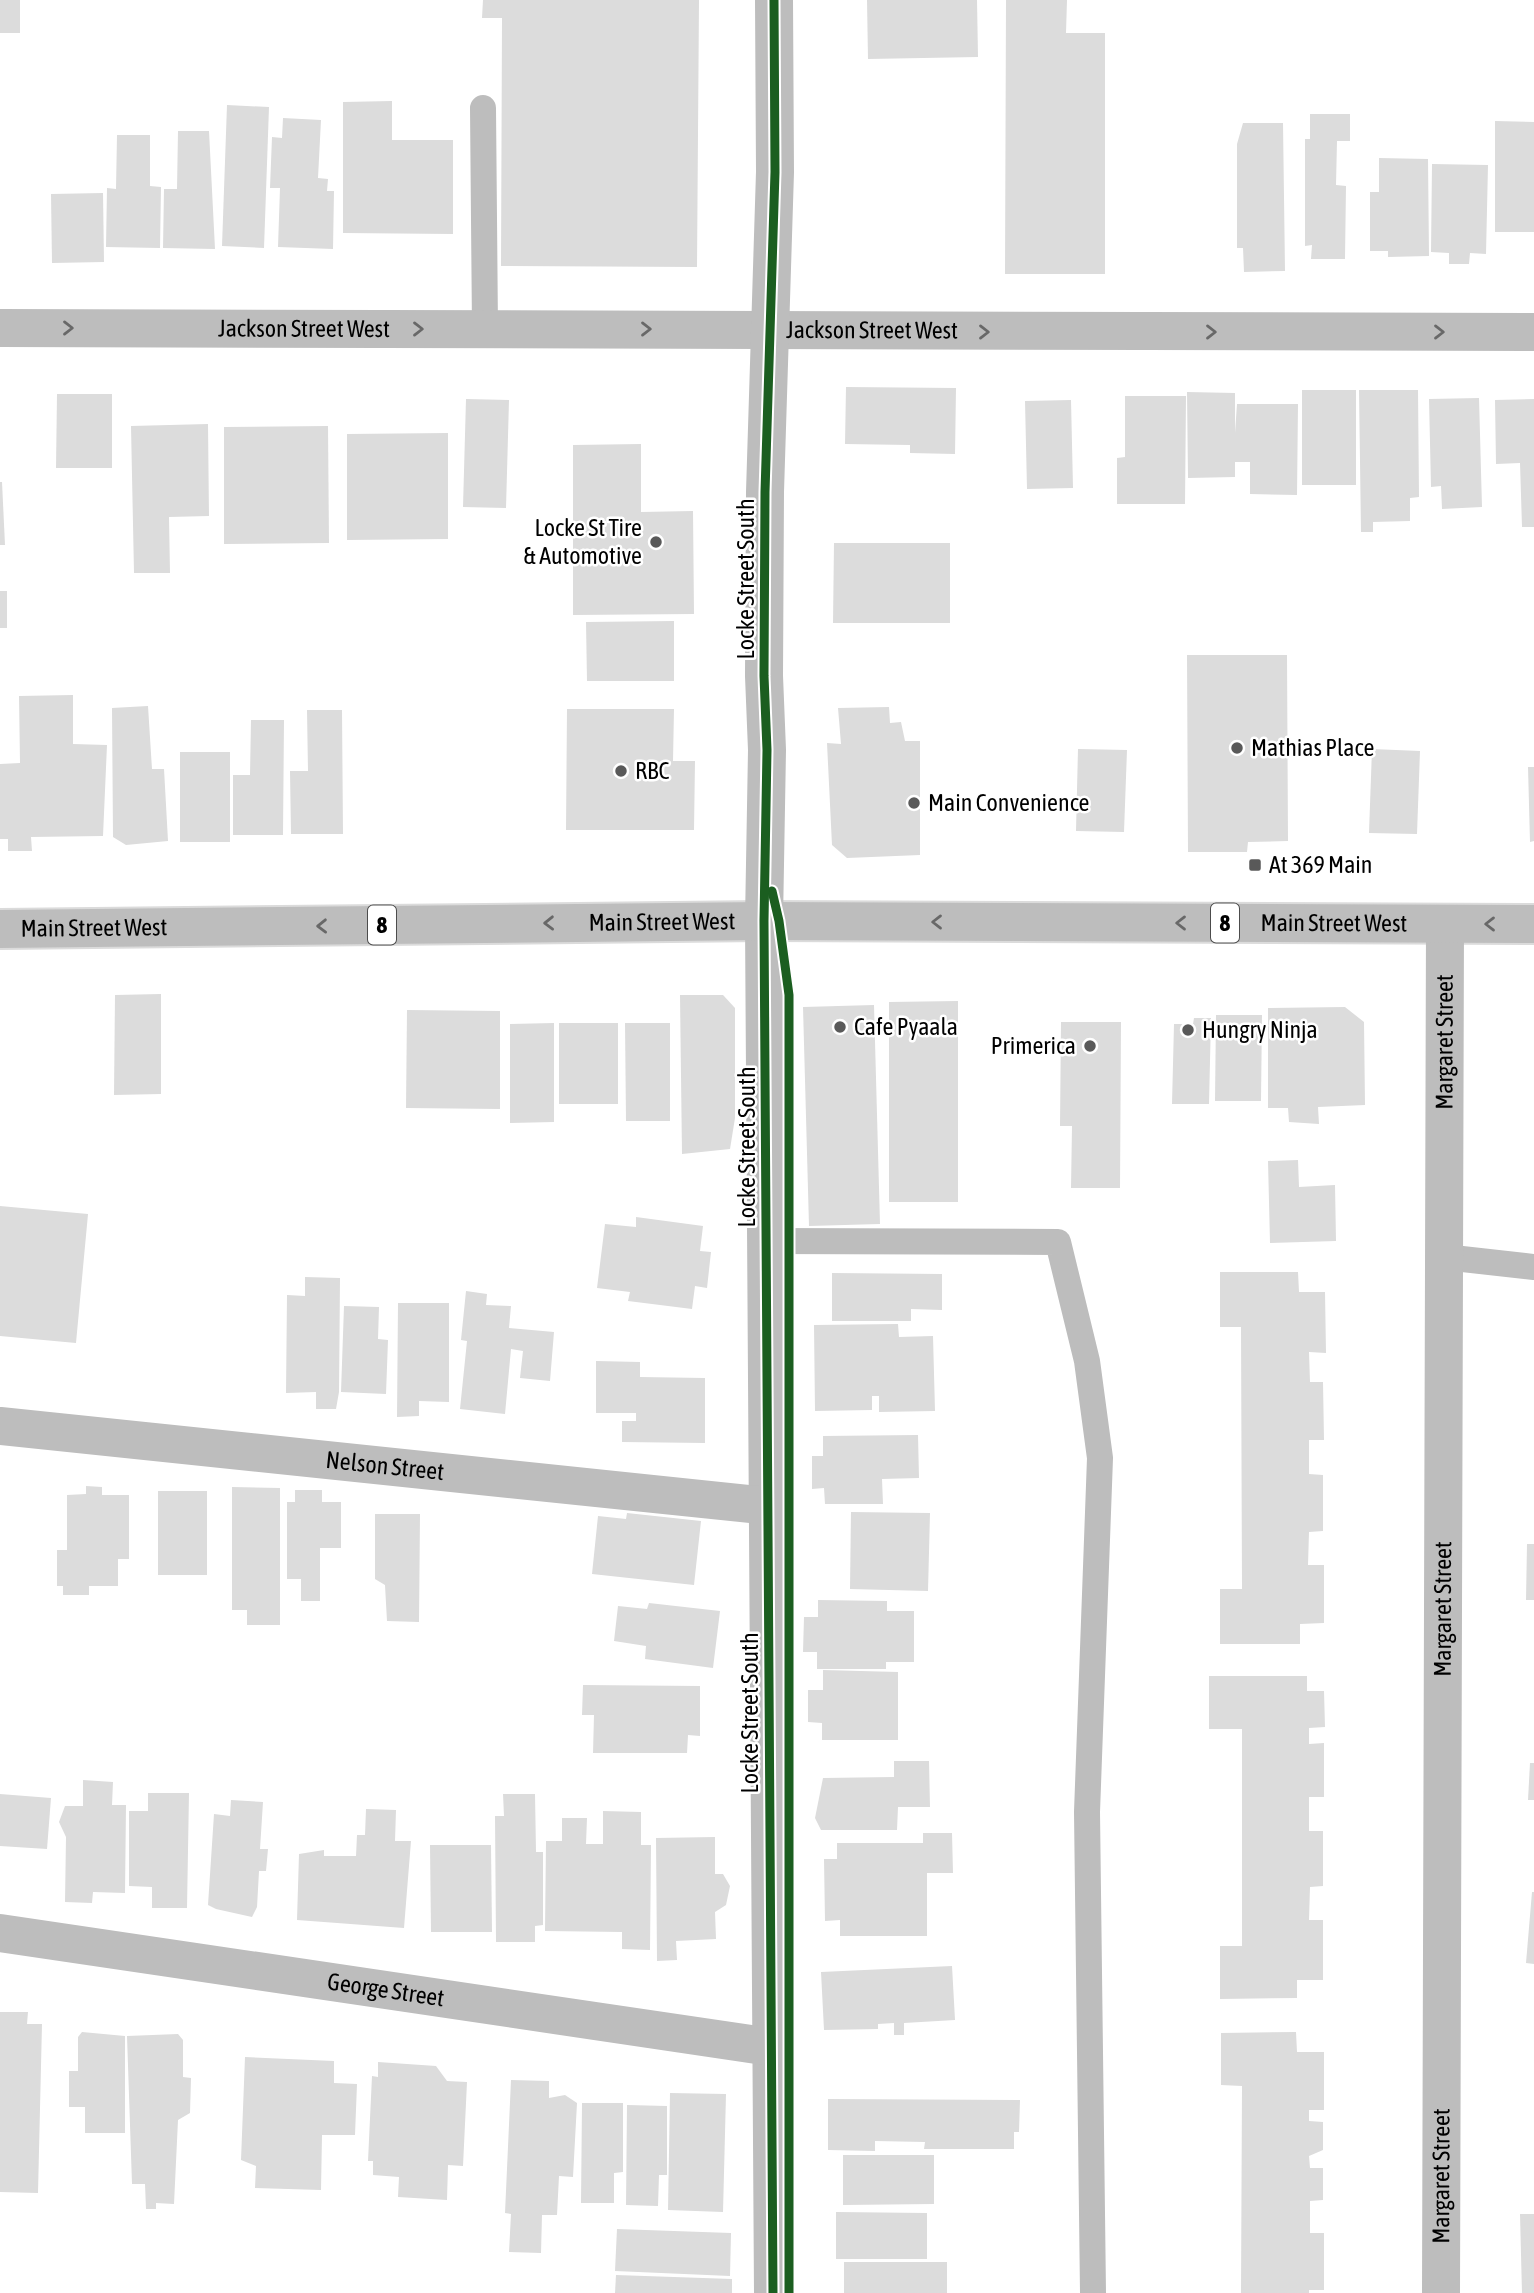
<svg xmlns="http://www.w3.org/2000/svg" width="1534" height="2293" font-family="'Asap Condensed',sans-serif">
  <rect width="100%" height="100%" fill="#fff"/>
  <!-- building -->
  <g fill="#dcdcdc">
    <rect x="0" y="0" width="20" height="33"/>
    <path d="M483 0H699L697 267 501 266 502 18H482Z"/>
    <path d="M867 0H977L978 57 868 59Z"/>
    <path d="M1006 0H1067L1066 33H1105V274H1005Z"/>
    <path d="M392 101V140H453V234L343 233V102Z"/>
    <path d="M227 105 269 107 264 248 222 246Z"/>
    <path d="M1310 114H1350V141H1337L1336 185 1346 186 1345 259H1311L1312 245 1305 246V139H1310Z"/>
    <path d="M283 118 321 120 318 178 328 179 327 191H334L333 249 278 247 280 188H270L272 137 282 138Z"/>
    <path d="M1495 121 1534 122V232H1495Z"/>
    <path d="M1243 123H1283L1285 271 1244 272 1243 248H1237V144Z"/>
    <path d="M178 131H209L215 249 163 248 164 189H177Z"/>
    <path d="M117 135H150V186L161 187 160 248 106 247 107 188 116 189Z"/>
    <path d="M1379 158 1428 159 1429 256 1388 257V251H1370V192H1379Z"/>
    <path d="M1432 164 1488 165 1486 254 1470 253 1469 264H1449V253L1431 252Z"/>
    <path d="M103 193 104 262 52 263 51 194Z"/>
    <path d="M846 387 956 388 955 454 910 453V445L845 444Z"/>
    <rect x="1302" y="390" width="54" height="95"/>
    <path d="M1359 390H1418L1419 497 1410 498V521L1373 522V532H1361Z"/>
    <path d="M1187 392 1235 393V433L1237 404H1298L1297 495 1250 494V462H1235V477L1188 478Z"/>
    <path d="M57 394H112V468H56Z"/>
    <path d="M1125 396H1186L1185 504H1117V458L1125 457Z"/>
    <path d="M1479 398 1482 507 1442 509 1441 486 1431 487 1429 399Z"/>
    <path d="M466 399 509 400 506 508 463 507Z"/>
    <path d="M1534 399V527H1522L1520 463 1496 464 1495 400Z"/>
    <path d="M1071 400 1073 488 1027 489 1025 401Z"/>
    <path d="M208 424 209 516 169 517 170 573H134L131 426Z"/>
    <path d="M328 426 329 543 224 544V427Z"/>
    <path d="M448 433V539L347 540V434Z"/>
    <path d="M641 444V512L693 511 694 614 573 615V445Z"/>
    <path d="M0 482H2L5 545H0Z"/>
    <path d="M834 543H950V623H833Z"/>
    <rect x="0" y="591" width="7" height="37"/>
    <path d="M674 621V681H587L586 622Z"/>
    <path d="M1187 655H1287L1288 841 1248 842 1247 852H1188Z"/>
    <path d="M73 695V744L107 745 103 836 31 837 32 851H8V839H0V764L20 763 19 696Z"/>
    <path d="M148 706 152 769H164L168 841 126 845 113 837 112 708Z"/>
    <path d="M889 707 890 723 901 722 905 741H920V855L847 858 832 845 827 743 841 744 838 708Z"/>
    <path d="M567 709H674L673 761H695L694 830H566Z"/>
    <path d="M307 710H342L343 834H291L290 771H308Z"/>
    <path d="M251 720H284L283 835H233V775H250Z"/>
    <path d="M1078 749 1127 750 1124 832 1076 831Z"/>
    <path d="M1372 749 1420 751 1417 834 1369 833Z"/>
    <rect x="180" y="752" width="50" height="90"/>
    <path d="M1528 767H1534V841L1530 842Z"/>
    <path d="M161 994V1094L114 1095 115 995Z"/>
    <path d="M680 995H723L735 1008V1118L730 1149 682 1154Z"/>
    <path d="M958 1001V1202H889V1002Z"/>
    <path d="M874 1005 880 1224 809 1226 803 1007Z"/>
    <path d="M1345 1007 1364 1022 1365 1105 1318 1107 1319 1124 1289 1122 1288 1108H1268V1008Z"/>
    <path d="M407 1010 500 1011V1109L406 1108Z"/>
    <path d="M1216 1015H1262L1261 1101H1215Z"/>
    <path d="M1194 1018H1211L1209 1104H1172L1174 1024H1193Z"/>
    <path d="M1061 1022H1121L1120 1188H1071L1072 1126H1060Z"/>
    <path d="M554 1023V1122L510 1123V1024Z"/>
    <rect x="559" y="1023" width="59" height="81"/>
    <path d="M625 1023H670V1121H626Z"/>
    <path d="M1298 1160 1299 1187 1335 1185 1336 1241 1270 1243 1268 1161Z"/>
    <path d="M0 1206 88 1214 76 1343 0 1336Z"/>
    <path d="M636 1217 703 1226 700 1251 711 1252 707 1288 695 1286 692 1309 628 1301 630 1292 597 1288 605 1224 636 1227Z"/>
    <path d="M1220 1272H1298L1299 1292H1325L1326 1353 1309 1352 1310 1382H1323L1324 1440H1309V1474L1323 1475V1531L1309 1532 1308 1565H1324V1623L1300 1624V1644H1220V1589H1242L1241 1327H1220Z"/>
    <path d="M832 1273 942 1274V1310L911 1309V1321H832Z"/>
    <path d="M305 1277 340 1278 339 1392 336 1409H316V1392L286 1393 287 1295 305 1296Z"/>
    <path d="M466 1291 487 1294 486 1305 511 1306 509 1328 554 1332 550 1381 520 1378 523 1351 511 1349 505 1414 460 1409 467 1341 461 1340Z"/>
    <path d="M398 1303H449V1402L419 1401V1416L397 1417Z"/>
    <path d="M344 1306 379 1307 378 1339 388 1340 386 1394 341 1392Z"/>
    <path d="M898 1324 899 1337 933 1336 935 1411 879 1412V1396H872V1410L815 1411 814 1325Z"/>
    <path d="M596 1361 640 1362V1377L705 1378V1443L622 1442V1421H636V1413H596Z"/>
    <path d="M918 1435 919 1478 882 1479 883 1504H825L824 1488 812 1489V1456H823V1436Z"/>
    <path d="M86 1486 102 1487V1495H129V1559H118V1586H89V1595H63V1586H57V1550H67V1495L86 1494Z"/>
    <path d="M232 1487 280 1488V1625H247V1610H232Z"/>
    <path d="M295 1490H322V1502H341V1548H320V1601H301V1579H287V1502H295Z"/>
    <rect x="158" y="1491" width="49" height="84"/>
    <path d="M851 1512 930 1513 928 1591 850 1589Z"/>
    <path d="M627 1513 701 1521 694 1585 592 1574 598 1516 626 1519Z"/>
    <path d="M375 1514H420L419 1622 387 1621 385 1585 375 1579Z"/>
    <path d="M1527 1544H1534V1600H1526Z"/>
    <path d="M818 1600 887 1601V1611H914V1662H886V1669H817V1652H803L804 1617H818Z"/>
    <path d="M649 1603 720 1611 713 1668 645 1659 646 1646 614 1641 618 1606 647 1609Z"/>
    <path d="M823 1670 898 1672V1740H822V1723L808 1722V1690H823Z"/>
    <path d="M1209 1676H1307V1691H1324L1325 1727 1309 1728V1744L1324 1743V1797H1309V1831H1323V1886L1310 1887 1309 1920H1323V1980H1297V1998L1220 1999V1946H1242V1729H1209Z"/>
    <path d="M583 1685 700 1686V1736L688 1735 687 1753H593L594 1715H582Z"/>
    <path d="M894 1761H929L930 1807H898L897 1830H821L815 1818 823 1778 894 1777Z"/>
    <path d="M1530 1763H1534V1800H1528Z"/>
    <path d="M83 1780 113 1782 112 1805H126L125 1893 93 1892 92 1903 65 1902 66 1837 59 1822 65 1806H83Z"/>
    <path d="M148 1793H189L187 1908H152V1887L129 1886V1811H148Z"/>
    <path d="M0 1794 51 1798 47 1849 0 1846Z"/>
    <path d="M503 1794H535L536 1852H543V1925L535 1926V1942H496L495 1816H504Z"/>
    <path d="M231 1800 263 1802 260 1849H268L266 1871H259L257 1907 252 1917 216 1909 208 1905 214 1814 230 1816Z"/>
    <path d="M366 1809 396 1810 395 1841H411L404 1928 297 1920 299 1854 324 1850V1856H356L357 1835H365Z"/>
    <path d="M603 1811 641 1812V1845H651L650 1950 622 1949V1932L545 1931 546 1841H562V1818H587L586 1844H603Z"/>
    <path d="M923 1833H952L953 1873H927V1936H840V1920L825 1921 824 1859H837V1843H923Z"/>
    <path d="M715 1837V1874H723L730 1886 726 1905 715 1912 716 1939 676 1941 677 1960 657 1961 656 1838Z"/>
    <path d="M430 1845H491L492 1932H431Z"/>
    <path d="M1532 1892H1534V1964L1526 1963Z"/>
    <path d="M952 1966 955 2020 904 2023V2035H894V2023L878 2024V2029L824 2030 821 1972Z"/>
    <path d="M0 2012H28L27 2024H42L38 2193 0 2192Z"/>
    <path d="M82 2032 125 2036V2133H85V2107H69V2071H78V2037Z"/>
    <path d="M1296 2032 1297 2052H1324V2110H1309V2121L1323 2122V2150L1309 2156 1310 2168H1323V2200L1310 2201V2233H1324V2290H1309V2293H1241L1242 2086 1221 2085V2033Z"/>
    <path d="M178 2034 183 2040V2077L191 2078 190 2113 178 2120 174 2204 156 2203V2209H146L145 2184H132L127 2036Z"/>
    <path d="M245 2057 334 2061V2083L357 2084 355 2135H322L321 2190 255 2188 256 2166 241 2160Z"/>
    <path d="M378 2062 436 2066 447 2081 467 2082 463 2166 448 2165 447 2200 398 2197 399 2177 373 2175V2161H368L372 2076 378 2077Z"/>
    <path d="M511 2080 549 2081V2098L565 2095 577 2103 573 2177 559 2176 557 2215H542L541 2253 509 2252 511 2214 505 2213Z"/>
    <path d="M670 2093 726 2094 723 2212 668 2210Z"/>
    <path d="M828 2099 1020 2100 1019 2132H1014V2149H924L925 2142 875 2141V2151L828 2150Z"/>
    <path d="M582 2103H623V2172L614 2173V2203H581Z"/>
    <path d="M627 2105 667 2106V2175H659L658 2206 626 2205Z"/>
    <path d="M843 2155H934V2204L843 2205Z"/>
    <path d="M836 2212 927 2213V2259H836Z"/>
    <path d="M1520 2214H1534V2293H1522Z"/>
    <path d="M617 2229 731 2233 730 2276 615 2271Z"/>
    <rect x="844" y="2262" width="103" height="31"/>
    <path d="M616 2275 732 2279V2293H615Z"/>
  </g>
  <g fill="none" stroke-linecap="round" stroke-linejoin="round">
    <defs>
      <g id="primary">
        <path id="s5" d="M0 929 764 921 1534 924"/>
      </g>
    </defs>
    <!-- primary casing -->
    <use href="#primary" stroke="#dbdbdb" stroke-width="42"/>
    <!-- service -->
    <g stroke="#bdbdbd" stroke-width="26">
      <path d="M483 108 485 329"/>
      <path d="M767 1241 1058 1242 1087 1361 1100 1458 1087 1812 1093 2293"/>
      <path d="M1444 1257 1534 1267"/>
    </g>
    <!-- minor -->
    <g stroke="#bdbdbd" stroke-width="38">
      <path id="s1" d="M0 328 1534 332"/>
      <path d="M764 921 773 2293"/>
      <path id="s2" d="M0 1426 769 1506"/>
      <path id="s3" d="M0 1933 771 2047"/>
      <path id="s4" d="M1441 2293 1445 924"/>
    </g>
    <!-- tertiary -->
    <path stroke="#bdbdbd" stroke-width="38" d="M764 921 767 750 764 676 765 492 775 172 774 0"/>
    <!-- primary -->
    <use href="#primary" stroke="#bdbdbd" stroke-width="38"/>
    <defs>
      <g id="cycleway">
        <path d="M772 891 779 921 789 995V2293"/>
        <path d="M773 2293 764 921 767 750 764 676 765 492 775 172 774 0"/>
      </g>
    </defs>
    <!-- cycleway casing -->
    <use href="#cycleway" stroke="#fff" stroke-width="13"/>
    <!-- cycleway -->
    <use href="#cycleway" stroke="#1b5e20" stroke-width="9"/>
  </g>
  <!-- one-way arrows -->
  <defs><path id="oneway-chevron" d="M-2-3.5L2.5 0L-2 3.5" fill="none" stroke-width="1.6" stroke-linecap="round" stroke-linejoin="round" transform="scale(1.75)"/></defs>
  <g stroke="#686868">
    <use href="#oneway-chevron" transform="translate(68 328)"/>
    <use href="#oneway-chevron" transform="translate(418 329)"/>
    <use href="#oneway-chevron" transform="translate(646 329)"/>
    <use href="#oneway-chevron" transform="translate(984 332)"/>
    <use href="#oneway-chevron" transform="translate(1211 332)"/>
    <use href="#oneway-chevron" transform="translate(1439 332)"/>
    <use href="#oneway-chevron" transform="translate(937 922) rotate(-180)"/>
    <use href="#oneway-chevron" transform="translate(549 923) rotate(179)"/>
    <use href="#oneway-chevron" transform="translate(1181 923) rotate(-180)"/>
    <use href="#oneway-chevron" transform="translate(1490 924) rotate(180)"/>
    <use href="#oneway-chevron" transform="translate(322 926) rotate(179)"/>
  </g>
  <!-- markers -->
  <g fill="#595959" stroke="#fff" stroke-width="2.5">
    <circle cx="656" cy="542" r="7"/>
    <circle cx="1237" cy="748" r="7"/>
    <circle cx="621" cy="771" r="7"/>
    <circle cx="914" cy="803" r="7"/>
    <rect x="1248" y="858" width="14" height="14" rx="3.5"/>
    <circle cx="840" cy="1027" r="7"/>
    <circle cx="1188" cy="1030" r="7"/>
    <circle cx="1090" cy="1046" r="7"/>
  </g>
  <g text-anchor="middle" stroke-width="5" stroke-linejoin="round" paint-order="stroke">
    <!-- shield labels -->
    <g fill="#fff" stroke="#4c4c4c" stroke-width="2">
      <rect x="1211" y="903.5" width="28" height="39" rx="5"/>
      <rect x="368" y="905.5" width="28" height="39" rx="5"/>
    </g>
    <g font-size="23" font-weight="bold" fill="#000">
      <text x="1225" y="931">8</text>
      <text x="382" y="933">8</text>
    </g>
    <!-- street labels -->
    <g font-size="24" fill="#000" stroke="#fff">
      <text dy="8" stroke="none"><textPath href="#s1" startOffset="304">Jackson Street West</textPath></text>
      <text dy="8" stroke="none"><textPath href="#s1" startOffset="872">Jackson Street West</textPath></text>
      <text transform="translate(746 579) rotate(-90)" y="8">Locke Street South</text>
      <text dy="8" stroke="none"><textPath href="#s5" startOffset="662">Main Street West</textPath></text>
      <text dy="8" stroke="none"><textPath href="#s5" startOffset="1334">Main Street West</textPath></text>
      <text dy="8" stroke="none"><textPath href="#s5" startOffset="94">Main Street West</textPath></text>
      <text dy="8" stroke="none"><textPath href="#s4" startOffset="1251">Margaret Street</textPath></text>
      <text transform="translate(747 1147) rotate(-90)" y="8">Locke Street South</text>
      <text dy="8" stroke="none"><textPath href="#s2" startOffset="387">Nelson Street</textPath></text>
      <text dy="8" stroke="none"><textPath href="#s4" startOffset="684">Margaret Street</textPath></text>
      <text transform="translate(750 1713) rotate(-90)" y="8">Locke Street South</text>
      <text dy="8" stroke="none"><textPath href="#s3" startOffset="390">George Street</textPath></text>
      <text dy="8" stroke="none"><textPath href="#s4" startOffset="117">Margaret Street</textPath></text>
    </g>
    <!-- poi labels -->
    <g font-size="24" fill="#000" stroke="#fff" text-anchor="start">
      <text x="642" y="536" text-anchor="end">Locke St Tire<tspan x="642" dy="28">&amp; Automotive</tspan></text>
      <text x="1251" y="756">Mathias Place</text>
      <text x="635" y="779">RBC</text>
      <text x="928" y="811">Main Convenience</text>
      <text x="1269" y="873">At 369 Main</text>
      <text x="854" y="1035">Cafe Pyaala</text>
      <text x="1202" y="1038">Hungry Ninja</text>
      <text x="1076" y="1054" text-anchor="end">Primerica</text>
    </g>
  </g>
</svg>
